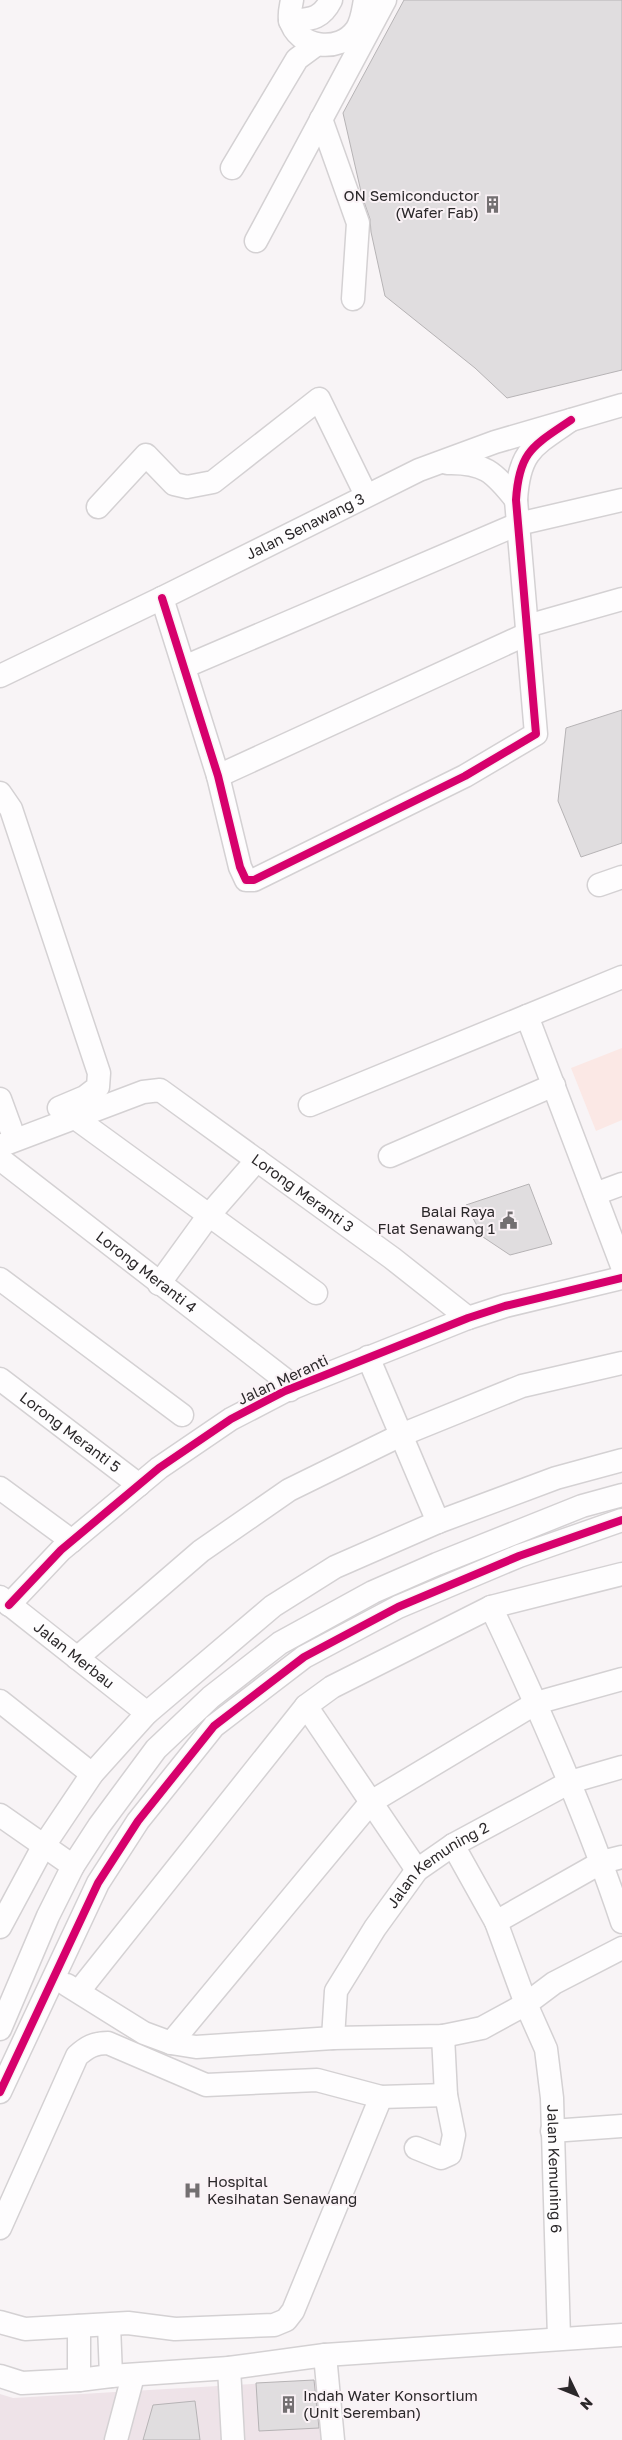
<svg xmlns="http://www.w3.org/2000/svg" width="622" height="2440" font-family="'Golos Text',sans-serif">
  <rect width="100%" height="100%" fill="#f8f4f6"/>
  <!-- built -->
  <path fill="#eee3e8" d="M318 2380 341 2440H0V2394L13 2398Z"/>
  <!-- green -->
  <path fill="#fbe8e5" d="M622 1048V1120L596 1131 571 1068Z"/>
  <!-- building -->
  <g fill="#e0dddf" stroke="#b6b3b5">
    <path d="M404 0H622V370L507 398 475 368 385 296 371 232 370 219 362 196 343 113Z"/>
    <path d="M622 710V843L581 857 558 801 566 728Z"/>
    <path d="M529 1184 552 1244 510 1255 483 1237 466 1205Z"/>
    <path d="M314 2380 319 2428 259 2431 256 2383Z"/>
    <path d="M195 2401 200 2440H143L153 2405Z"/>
  </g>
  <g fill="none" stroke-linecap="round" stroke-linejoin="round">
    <defs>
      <g id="minor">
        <path d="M292 0C291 6 289 13 290 19 297 49 340 53 356 30 362 22 363 10 365 0"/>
        <path d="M290 21C310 19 321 20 331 0"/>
        <path d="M321 119 358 223 353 299"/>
        <path d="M232 168 297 59 316 45"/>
        <path d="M256 241 385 0"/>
        <path d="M447 463C484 462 494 472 516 500"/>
        <path d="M98 507 146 455 174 484 187 487 213 482 319 399 366 495"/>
        <path d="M162 598 218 776 240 867 246 880H254L465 776 536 734 516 500C519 451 533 446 571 420"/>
        <path d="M527 626 622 599"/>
        <path d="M184 667 518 524 622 500"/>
        <path id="s1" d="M0 676 162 598 419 470 495 442 622 405"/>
        <path d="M218 776 527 634"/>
        <path d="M0 793 11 809 99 1073 98 1087 85 1097 59 1108"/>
        <path d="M599 885 622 877"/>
        <path d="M527 1016 622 1266"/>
        <path d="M0 1099 11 1129"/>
        <path d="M310 1105 622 977"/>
        <path d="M74 1117 316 1293"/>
        <path id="s2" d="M0 1146 143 1092 160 1090 392 1258 468 1318"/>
        <path d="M390 1156 554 1085"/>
        <path id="s3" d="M0 1159 284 1379 290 1390"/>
        <path d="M595 1194 622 1184"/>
        <path d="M0 1279 182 1415"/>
        <path d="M159 1284 209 1215 257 1160"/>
        <path d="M368 1357 438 1522"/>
        <path id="s4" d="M0 1379 139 1485"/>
        <path d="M0 1488 72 1541"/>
        <path id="s5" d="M0 1597 147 1713"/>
        <path d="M9 1605 61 1550 159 1468 231 1419 285 1391 468 1318 505 1306 622 1278"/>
        <path d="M491 1607C540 1710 586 1814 622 1922"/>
        <path d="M77 1658 201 1551 289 1490 401 1435 522 1386 622 1363"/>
        <path d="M0 1701 92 1774"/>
        <path d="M306 1706 417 1870"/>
        <path d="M0 1815 73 1866"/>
        <path id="s6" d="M453 1845 496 1922 526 2004 546 2049 552 2098 559 2338"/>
        <path d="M496 1922 602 1862 622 1857"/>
        <path d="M0 1927 43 1847 92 1774 147 1713 273 1606 335 1567 438 1522 556 1478 622 1460"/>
        <path d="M67 1985 144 2033 171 2043 196 2047 333 2038 443 2036 482 2028 526 2004 554 1983 622 1948"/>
        <path d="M79 1991 306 1706 332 1687 491 1607 622 1574"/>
        <path d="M0 2029 48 1916 73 1866 99 1826 156 1749 211 1697 280 1643 373 1592 437 1564 582 1506 622 1495"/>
        <path id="s7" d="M333 2038 336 1991 375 1928 417 1870 453 1845 570 1782 622 1767"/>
        <path d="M171 2043 371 1802 536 1703 622 1679"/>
        <path d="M0 2092 98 1883 138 1821 214 1726 304 1657 398 1607 519 1556 622 1520"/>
        <path d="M552 2131 622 2126"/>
        <path d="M416 2148 441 2158 450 2154 454 2135 446 2095 443 2036"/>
        <path d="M0 2228 77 2056C87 2047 94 2043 108 2043L206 2085 317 2080 381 2097 446 2095"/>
        <path d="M0 2322 25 2329 128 2323 175 2329 274 2325 286 2320 293 2311 381 2097"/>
        <path d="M109 2325 111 2376"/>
        <path d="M325 2355 333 2440"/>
        <path d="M229 2368 233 2440"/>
        <path d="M0 2376 22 2383 79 2380 111 2376 229 2368 325 2355 622 2335"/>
        <path d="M79 2380V2326"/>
        <path d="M116 2440 133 2376"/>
      </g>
    </defs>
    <!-- minor casing -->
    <use href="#minor" stroke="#d4d1d3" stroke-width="25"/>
    <!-- minor -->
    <use href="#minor" stroke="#fefdfe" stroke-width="22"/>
    <defs>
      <g id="cycleway">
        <path d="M162 598 218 776 240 867 246 880H254L465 776 536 734 516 500C519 451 533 446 571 420"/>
        <path d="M9 1605 61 1550 159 1468 231 1419 285 1391 468 1318 505 1306 622 1278"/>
        <path d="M0 2092 98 1883 138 1821 214 1726 304 1657 398 1607 519 1556 622 1520"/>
      </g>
    </defs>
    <!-- cycleway casing -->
    <use href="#cycleway" stroke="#faf2f6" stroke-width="11"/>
    <!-- cycleway -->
    <use href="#cycleway" stroke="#d6006c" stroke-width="8"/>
  </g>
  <!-- icons -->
  <defs>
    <symbol id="building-bare" viewBox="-9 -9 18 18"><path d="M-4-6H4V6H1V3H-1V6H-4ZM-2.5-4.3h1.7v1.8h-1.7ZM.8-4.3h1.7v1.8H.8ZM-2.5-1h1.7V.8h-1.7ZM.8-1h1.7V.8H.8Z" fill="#736f71" stroke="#faf2f6" stroke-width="2.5" paint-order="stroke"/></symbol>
    <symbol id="civic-bare" viewBox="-9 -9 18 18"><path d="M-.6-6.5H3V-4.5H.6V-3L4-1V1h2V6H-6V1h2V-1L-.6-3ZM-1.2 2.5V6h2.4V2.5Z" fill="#736f71" stroke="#faf2f6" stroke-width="2.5" paint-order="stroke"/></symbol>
    <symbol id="hospital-bare" viewBox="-9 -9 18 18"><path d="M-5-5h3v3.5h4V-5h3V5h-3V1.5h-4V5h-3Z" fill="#736f71" stroke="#faf2f6" stroke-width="2.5" paint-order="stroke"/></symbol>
  </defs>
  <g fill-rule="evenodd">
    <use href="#building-bare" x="480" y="192" width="25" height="25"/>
    <use href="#civic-bare" x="496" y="1208" width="25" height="25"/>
    <use href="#hospital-bare" x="180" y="2178" width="25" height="25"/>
    <use href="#building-bare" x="276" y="2392" width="25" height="25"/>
  </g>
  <g text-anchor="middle" stroke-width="4" stroke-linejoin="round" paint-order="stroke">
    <!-- poi labels -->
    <g font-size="15" fill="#2b282a" stroke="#faf2f6" text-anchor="end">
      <text x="479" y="201">ON Semiconductor<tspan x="479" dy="17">(Wafer Fab)</tspan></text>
      <text x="495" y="1217">Balai Raya<tspan x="495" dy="17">Flat Senawang 1</tspan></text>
      <text x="207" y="2187" text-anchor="start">Hospital<tspan x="207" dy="17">Kesihatan Senawang</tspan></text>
      <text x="303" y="2401" text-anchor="start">Indah Water Konsortium<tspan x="303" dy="17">(Unit Seremban)</tspan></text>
    </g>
    <!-- street labels -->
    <g font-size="15" fill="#2b282a" stroke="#faf2f6">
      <text dy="5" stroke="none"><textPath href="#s1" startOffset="340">Jalan Senawang 3</textPath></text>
      <text dy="5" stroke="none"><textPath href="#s2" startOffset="346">Lorong Meranti 3</textPath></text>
      <text dy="5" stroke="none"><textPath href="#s3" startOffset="185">Lorong Meranti 4</textPath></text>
      <text transform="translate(283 1380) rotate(-25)" y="5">Jalan Meranti</text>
      <text dy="5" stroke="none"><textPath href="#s4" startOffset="88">Lorong Meranti 5</textPath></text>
      <text dy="5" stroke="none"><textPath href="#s5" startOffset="94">Jalan Merbau</textPath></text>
      <text dy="5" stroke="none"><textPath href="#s7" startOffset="212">Jalan Kemuning 2</textPath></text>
      <text dy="5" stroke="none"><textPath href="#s6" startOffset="345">Jalan Kemuning 6</textPath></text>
    </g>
  </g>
  <!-- north arrow -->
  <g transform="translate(577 2395) rotate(133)" stroke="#faf2f6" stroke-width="4" paint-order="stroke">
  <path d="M0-4L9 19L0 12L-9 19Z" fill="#2b282a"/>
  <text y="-8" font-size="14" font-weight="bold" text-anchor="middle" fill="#2b282a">N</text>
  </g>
</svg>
